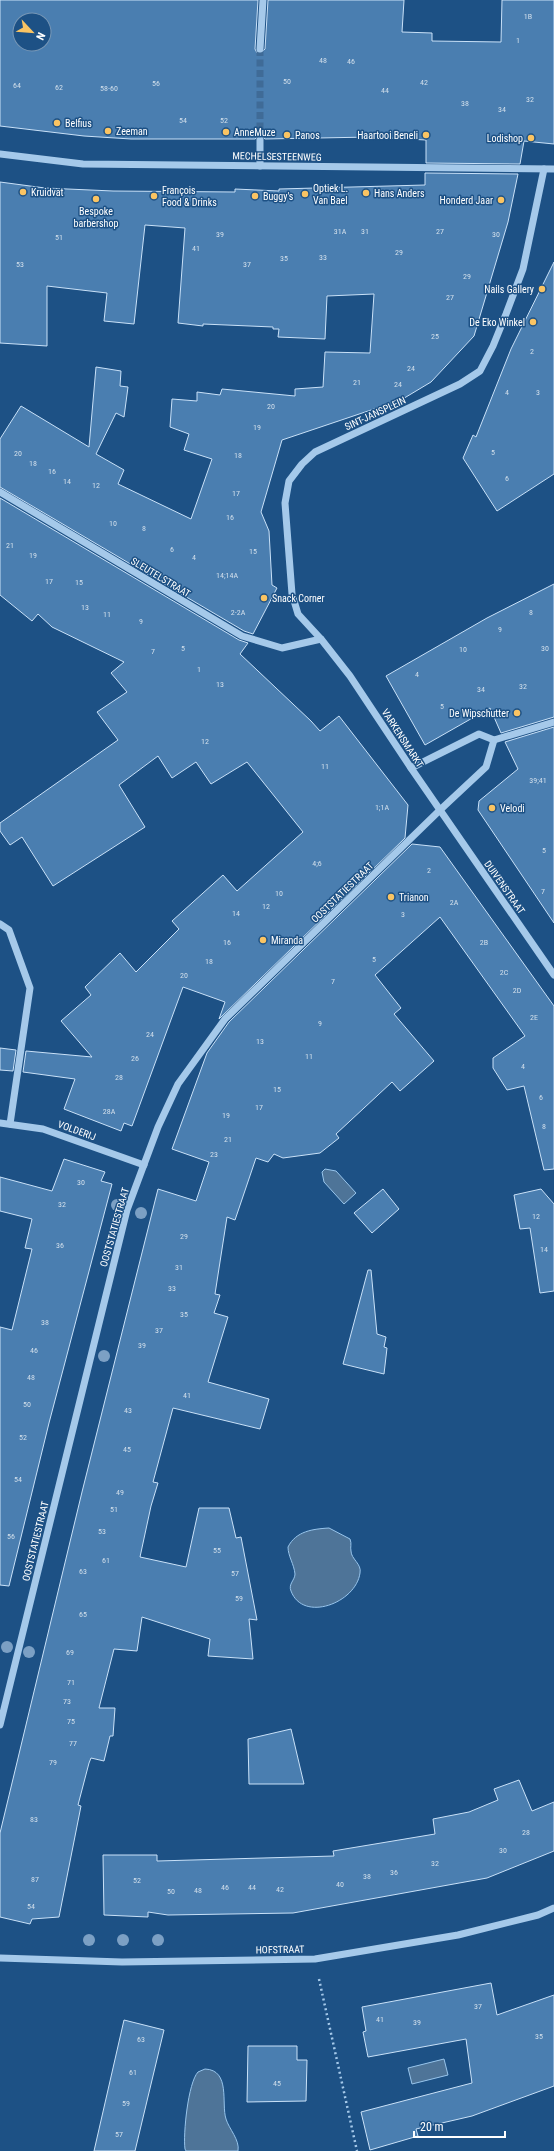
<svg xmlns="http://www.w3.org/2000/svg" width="554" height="2151" font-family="'Roboto Condensed',sans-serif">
  <rect width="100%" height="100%" fill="#1d5185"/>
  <!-- water -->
  <g fill="#4e7498" stroke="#98c5ec">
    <path d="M325 1169 336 1171 356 1193 344 1204 324 1182 322 1172Z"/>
    <path d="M329 1528 350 1539C352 1544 350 1547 351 1551 351 1559 362 1564 360 1573 356 1603 303 1623 291 1591 288 1584 295 1580 295 1574 294 1564 288 1556 288 1547 296 1531 313 1529 329 1528Z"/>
    <path d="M444 2059 448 2075 412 2084 408 2068Z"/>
    <path d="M205 2069C231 2070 221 2104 226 2119 229 2129 240 2140 238 2151H186L185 2149C183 2134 188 2083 198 2072Z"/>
  </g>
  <!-- building -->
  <g fill="#4a7eb0" stroke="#c9e1f8" fill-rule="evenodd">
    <path d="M0 0H258L255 49 257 53 260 54 265 49 268 0H404L402 32 432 33V41L501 42 502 0H554V144L524 141 520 164 426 163V140L371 137 265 139 260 135 255 139H131L84 136 0 126ZM20 20H44V44H20Z"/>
    <path d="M425 173 518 174 508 222 474 336 431 382 391 406H383L282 440 261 512 269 531 272 585 277 588 253 634 244 631 0 487V439L21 406 89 447 96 367 121 371 120 386 128 387 124 417 116 413 96 454 124 470 118 484 191 519 212 459 184 450 189 434 170 427 172 399 197 401V392L220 395 222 389 295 396V389L323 387 325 352 370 353 374 294 327 296 325 339 278 337 279 329H273V327L203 324V326L178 323 185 228 145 225 134 324 104 321 107 293 47 286V346L0 343V182L45 188 113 191 235 192V189L279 191V189L425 185Z"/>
    <path d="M554 262V474L497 511 463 458 473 435 476 437 511 349Z"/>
    <path d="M0 498 239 640 248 643 240 654 311 721 320 731 339 716 408 805 405 838 219 1019 225 1002 183 987 132 1126 124 1123 121 1131 64 1109 75 1079 23 1072 26 1051 92 1057 61 1021 91 995 85 987 120 953 136 972 179 929 172 921 223 875 237 891 303 832 247 762 211 784 196 762 172 778 158 756 119 785 145 827 53 886 22 837 10 845 0 831V823L118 740 97 712 127 692 111 673 124 662 52 627 38 614 32 621 0 595Z"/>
    <path d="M554 584V717L501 733 490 708 425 745 386 676 487 618Z"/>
    <path d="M554 727V923L478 810 479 801 518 769 505 742Z"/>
    <path d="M412 844 440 847 554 1006V1169L544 1170 524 1086 507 1090 493 1068V1058L525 1036 440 917 375 975 401 1008 394 1014 434 1061 400 1091 392 1082 336 1134 339 1138 320 1153 283 1158 274 1154 268 1162 256 1158 235 1220 227 1217 215 1294 220 1295 214 1313 228 1317 208 1382 269 1399 260 1429 173 1408 153 1482 158 1483 151 1506 140 1557 186 1567 199 1508H229L236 1538 241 1537 257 1620 249 1619 253 1659 208 1656 210 1639 142 1617 137 1651 114 1649 99 1708H115L113 1736H110L104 1761 91 1758 89 1763 78 1805 81 1806 59 1917 32 1919 30 1924 0 1917V1833L82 1492 158 1189 196 1201 209 1162 172 1149 207 1053 229 1022Z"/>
    <path d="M0 1048 16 1050 13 1071 0 1070Z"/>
    <path d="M64 1159 105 1172 101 1181 112 1184 49 1423 9 1586 0 1585V1327L12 1330 32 1249 25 1248 32 1219 0 1211V1177L52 1191Z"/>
    <path d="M383 1189 399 1209 372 1233 354 1213Z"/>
    <path d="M541 1189 554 1204V1291L540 1293 530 1228 520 1229 514 1195Z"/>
    <path d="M368 1270H371L377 1334 386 1337 384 1347 387 1348 384 1374 343 1364Z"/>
    <path d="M291 1729 304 1784H249L248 1739Z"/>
    <path d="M519 1780 532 1811 554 1802V1851L487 1878 293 1913 168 1915 148 1912V1917L104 1915 103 1855H157V1861L334 1856 333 1851 435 1834 433 1819 469 1812 498 1800 494 1789Z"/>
    <path d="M491 1983 497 2015 554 1995V2086L472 2116 416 2129 418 2136 370 2150 361 2112 472 2083 466 2039 368 2057 363 2032 366 2031 362 2007Z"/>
    <path d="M124 2020 164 2030 135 2151H94Z"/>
    <path d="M248 2046H297V2060H307L306 2101 247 2102Z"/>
  </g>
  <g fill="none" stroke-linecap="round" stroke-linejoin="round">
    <!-- minor-tunnel -->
    <path stroke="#3f6b97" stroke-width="7" stroke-dasharray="7 3.5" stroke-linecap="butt" d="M260 49V140"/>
    <!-- path -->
    <path stroke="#a5c9ea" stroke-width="2.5" stroke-dasharray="2 3" stroke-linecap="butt" d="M319 1979 357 2151"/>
    <!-- minor -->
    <g stroke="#a5c9ea" stroke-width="7">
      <path d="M260 49 263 0"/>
      <path d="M0 154 83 164 554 169"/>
      <path d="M260 166V140"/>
      <path d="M544 169 523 269 506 314 493 346 480 371 460 384 315 452 302 464 289 481 285 503 292 594 298 614 321 639 350 676 411 768 554 975"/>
      <path d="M0 492 242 636 282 648 321 639"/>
      <path d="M411 768 479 734 494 740 554 722"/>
      <path d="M0 924 9 930 30 988 10 1124"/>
      <path d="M0 1123 43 1129 144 1165"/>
      <path d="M0 1725 127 1210 158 1127 178 1084 225 1019 440 810 486 767 494 740"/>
      <path d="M0 1958 122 1962 315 1959 458 1935 538 1915 554 1908"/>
    </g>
  </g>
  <!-- trees -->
  <g fill="#7ca0c4">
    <circle cx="117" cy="1205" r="6"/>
    <circle cx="141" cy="1213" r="6"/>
    <circle cx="104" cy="1356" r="6"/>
    <circle cx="7" cy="1647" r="6"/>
    <circle cx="29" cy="1652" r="6"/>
    <circle cx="89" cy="1940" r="6"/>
    <circle cx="123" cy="1940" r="6"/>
    <circle cx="158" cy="1940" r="6"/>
  </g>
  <!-- markers -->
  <g fill="#fac463" stroke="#1d5185" stroke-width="1.5">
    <circle cx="57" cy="123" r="4"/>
    <circle cx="108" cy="131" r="4"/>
    <circle cx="226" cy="132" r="4"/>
    <circle cx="287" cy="135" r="4"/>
    <circle cx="426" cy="135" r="4"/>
    <circle cx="531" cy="138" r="4"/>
    <circle cx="23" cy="192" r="4"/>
    <circle cx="366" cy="193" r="4"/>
    <circle cx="305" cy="194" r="4"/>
    <circle cx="154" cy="196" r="4"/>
    <circle cx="255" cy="196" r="4"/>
    <circle cx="96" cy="199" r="4"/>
    <circle cx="501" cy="200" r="4"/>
    <circle cx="542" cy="289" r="4"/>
    <circle cx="533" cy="322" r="4"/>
    <circle cx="264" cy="598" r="4"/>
    <circle cx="517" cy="713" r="4"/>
    <circle cx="492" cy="808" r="4"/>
    <circle cx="391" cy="897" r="4"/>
    <circle cx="263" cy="940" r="4"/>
  </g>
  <g text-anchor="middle" stroke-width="3" stroke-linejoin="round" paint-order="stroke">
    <!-- number labels -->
    <g font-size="8" fill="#d2dfeb">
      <text x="528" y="19">1B</text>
      <text x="518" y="43">1</text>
      <text x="323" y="63">48</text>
      <text x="351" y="64">46</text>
      <text x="287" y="84">50</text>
      <text x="424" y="85">42</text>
      <text x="156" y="86">56</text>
      <text x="17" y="88">64</text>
      <text x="59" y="90">62</text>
      <text x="109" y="91">58-60</text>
      <text x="385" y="93">44</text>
      <text x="530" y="102">32</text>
      <text x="465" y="106">38</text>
      <text x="502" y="112">34</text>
      <text x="183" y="123">54</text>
      <text x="224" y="123">52</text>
      <text x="340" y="234">31A</text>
      <text x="365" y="234">31</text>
      <text x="440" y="234">27</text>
      <text x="220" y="237">39</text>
      <text x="496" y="237">30</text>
      <text x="59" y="240">51</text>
      <text x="196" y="251">41</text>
      <text x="399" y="255">29</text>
      <text x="323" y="260">33</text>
      <text x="284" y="261">35</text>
      <text x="20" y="267">53</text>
      <text x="247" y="267">37</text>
      <text x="467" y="279">29</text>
      <text x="450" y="300">27</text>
      <text x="435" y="339">25</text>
      <text x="532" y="354">2</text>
      <text x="411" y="371">24</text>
      <text x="357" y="385">21</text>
      <text x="398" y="387">24</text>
      <text x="507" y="395">4</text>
      <text x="538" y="395">3</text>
      <text x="271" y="409">20</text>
      <text x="257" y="430">19</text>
      <text x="493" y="455">5</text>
      <text x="18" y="456">20</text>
      <text x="238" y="458">18</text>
      <text x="33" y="466">18</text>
      <text x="52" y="474">16</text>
      <text x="507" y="481">6</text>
      <text x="67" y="484">14</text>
      <text x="96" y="488">12</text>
      <text x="236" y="496">17</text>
      <text x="230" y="520">16</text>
      <text x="113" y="526">10</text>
      <text x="144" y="531">8</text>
      <text x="10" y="548">21</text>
      <text x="172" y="552">6</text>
      <text x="253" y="554">15</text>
      <text x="33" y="558">19</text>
      <text x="194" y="560">4</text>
      <text x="227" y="578">14;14A</text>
      <text x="49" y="584">17</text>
      <text x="79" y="585">15</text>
      <text x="85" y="610">13</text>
      <text x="238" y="615">2-2A</text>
      <text x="531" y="615">8</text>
      <text x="107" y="617">11</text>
      <text x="141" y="624">9</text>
      <text x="500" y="632">9</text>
      <text x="183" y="651">5</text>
      <text x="545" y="651">30</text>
      <text x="463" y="652">10</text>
      <text x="153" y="654">7</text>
      <text x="199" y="672">1</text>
      <text x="417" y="677">4</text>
      <text x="220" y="687">13</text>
      <text x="523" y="689">32</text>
      <text x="481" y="692">34</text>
      <text x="442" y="709">5</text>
      <text x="205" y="744">12</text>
      <text x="325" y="769">11</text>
      <text x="538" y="783">39;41</text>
      <text x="382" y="810">1;1A</text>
      <text x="544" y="853">5</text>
      <text x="317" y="866">4;6</text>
      <text x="429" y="873">2</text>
      <text x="543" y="894">7</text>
      <text x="279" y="896">10</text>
      <text x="454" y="905">2A</text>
      <text x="266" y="909">12</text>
      <text x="236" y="916">14</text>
      <text x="403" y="917">3</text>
      <text x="227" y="945">16</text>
      <text x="484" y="945">2B</text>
      <text x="374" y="962">5</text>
      <text x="209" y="964">18</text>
      <text x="504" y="975">2C</text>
      <text x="184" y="978">20</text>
      <text x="333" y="984">7</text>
      <text x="517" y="993">2D</text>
      <text x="534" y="1020">2E</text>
      <text x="320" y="1026">9</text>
      <text x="150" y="1037">24</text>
      <text x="260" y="1044">13</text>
      <text x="309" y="1059">11</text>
      <text x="135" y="1061">26</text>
      <text x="523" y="1069">4</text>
      <text x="119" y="1080">28</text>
      <text x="277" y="1092">15</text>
      <text x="541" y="1100">6</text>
      <text x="259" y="1110">17</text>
      <text x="109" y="1114">28A</text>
      <text x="226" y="1118">19</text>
      <text x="544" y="1129">8</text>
      <text x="228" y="1142">21</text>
      <text x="214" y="1157">23</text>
      <text x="81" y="1185">30</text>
      <text x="62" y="1207">32</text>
      <text x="536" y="1219">12</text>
      <text x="184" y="1239">29</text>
      <text x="60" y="1248">36</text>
      <text x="544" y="1252">14</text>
      <text x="179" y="1270">31</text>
      <text x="172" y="1291">33</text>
      <text x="184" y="1317">35</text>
      <text x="45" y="1325">38</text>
      <text x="159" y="1333">37</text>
      <text x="142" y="1348">39</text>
      <text x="34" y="1353">46</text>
      <text x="31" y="1380">48</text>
      <text x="187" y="1398">41</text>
      <text x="27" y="1407">50</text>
      <text x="128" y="1413">43</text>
      <text x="23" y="1440">52</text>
      <text x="127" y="1452">45</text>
      <text x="18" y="1482">54</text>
      <text x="120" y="1495">49</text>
      <text x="114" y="1512">51</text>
      <text x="102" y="1534">53</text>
      <text x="11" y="1539">56</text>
      <text x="217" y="1553">55</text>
      <text x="106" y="1563">61</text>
      <text x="83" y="1574">63</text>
      <text x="235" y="1576">57</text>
      <text x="239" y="1601">59</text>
      <text x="83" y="1617">65</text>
      <text x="70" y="1655">69</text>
      <text x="71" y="1685">71</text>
      <text x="67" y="1704">73</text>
      <text x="71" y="1724">75</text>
      <text x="73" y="1746">77</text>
      <text x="53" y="1765">79</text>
      <text x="34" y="1822">83</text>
      <text x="526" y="1835">28</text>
      <text x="503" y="1853">30</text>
      <text x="435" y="1866">32</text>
      <text x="394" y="1875">36</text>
      <text x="367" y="1879">38</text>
      <text x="35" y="1882">87</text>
      <text x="137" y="1883">52</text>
      <text x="340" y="1887">40</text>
      <text x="225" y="1890">46</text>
      <text x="252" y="1890">44</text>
      <text x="280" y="1892">42</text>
      <text x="198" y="1893">48</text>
      <text x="171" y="1894">50</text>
      <text x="31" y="1909">54</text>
      <text x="478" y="2009">37</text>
      <text x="380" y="2022">41</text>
      <text x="417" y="2025">39</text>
      <text x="539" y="2039">35</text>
      <text x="141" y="2042">63</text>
      <text x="133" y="2075">61</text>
      <text x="277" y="2086">45</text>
      <text x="126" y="2106">59</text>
      <text x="119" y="2137">57</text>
    </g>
    <!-- poi labels -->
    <g font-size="10" fill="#fff" stroke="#1d5185" text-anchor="start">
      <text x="65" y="127">Belfius</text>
      <text x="116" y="135">Zeeman</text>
      <text x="234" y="136">AnneMuze</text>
      <text x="295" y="139">Panos</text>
      <text x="418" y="139" text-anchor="end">Haartooi Beneli</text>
      <text x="523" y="142" text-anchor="end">Lodishop</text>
      <text x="313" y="192">Optiek L.<tspan x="313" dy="12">Van Bael</tspan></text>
      <text x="162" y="194">François<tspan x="162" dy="12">Food &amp; Drinks</tspan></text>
      <text x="31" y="196">Kruidvat</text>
      <text x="374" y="197">Hans Anders</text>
      <text x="263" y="200">Buggy's</text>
      <text x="493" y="204" text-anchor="end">Honderd Jaar</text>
      <text x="96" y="215" text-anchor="middle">Bespoke<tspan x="96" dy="12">barbershop</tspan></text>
      <text x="534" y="293" text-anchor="end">Nails Gallery</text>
      <text x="525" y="326" text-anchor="end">De Eko Winkel</text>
      <text x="272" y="602">Snack Corner</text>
      <text x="509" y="717" text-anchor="end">De Wipschutter</text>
      <text x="500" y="812">Velodi</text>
      <text x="399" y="901">Trianon</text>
      <text x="271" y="944">Miranda</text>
    </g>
    <!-- street labels -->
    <g font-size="10" fill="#fff" stroke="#1d5185">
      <text transform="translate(277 156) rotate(1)" y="4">MECHELSESTEENWEG</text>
      <text transform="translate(375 413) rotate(-25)" y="4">SINT-JANSPLEIN</text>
      <text transform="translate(161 577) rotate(31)" y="4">SLEUTELSTRAAT</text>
      <text transform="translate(403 738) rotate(57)" y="4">VARKENSMARKT</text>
      <text transform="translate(505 887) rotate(55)" y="4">DUIVENSTRAAT</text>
      <text transform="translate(342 892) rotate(-44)" y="4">OOSTSTATIESTRAAT</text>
      <text transform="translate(77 1130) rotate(20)" y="4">VOLDERIJ</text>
      <text transform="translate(114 1227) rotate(-74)" y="4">OOSTSTATIESTRAAT</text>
      <text transform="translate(35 1541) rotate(-76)" y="4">OOSTSTATIESTRAAT</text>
      <text transform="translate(280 1949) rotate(-1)" y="4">HOFSTRAAT</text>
    </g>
  </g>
  <!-- north arrow -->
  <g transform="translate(32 32) rotate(116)"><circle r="19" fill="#1d5185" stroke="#7797b6"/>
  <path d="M0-3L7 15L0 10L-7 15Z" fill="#fac463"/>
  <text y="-6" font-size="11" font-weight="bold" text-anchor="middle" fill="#ffffff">N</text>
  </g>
  <!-- scale -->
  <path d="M414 2131v6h91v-6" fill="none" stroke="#ffffff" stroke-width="2"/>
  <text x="420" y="2131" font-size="12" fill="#ffffff" stroke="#1d5185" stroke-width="3" paint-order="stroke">20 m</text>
</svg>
